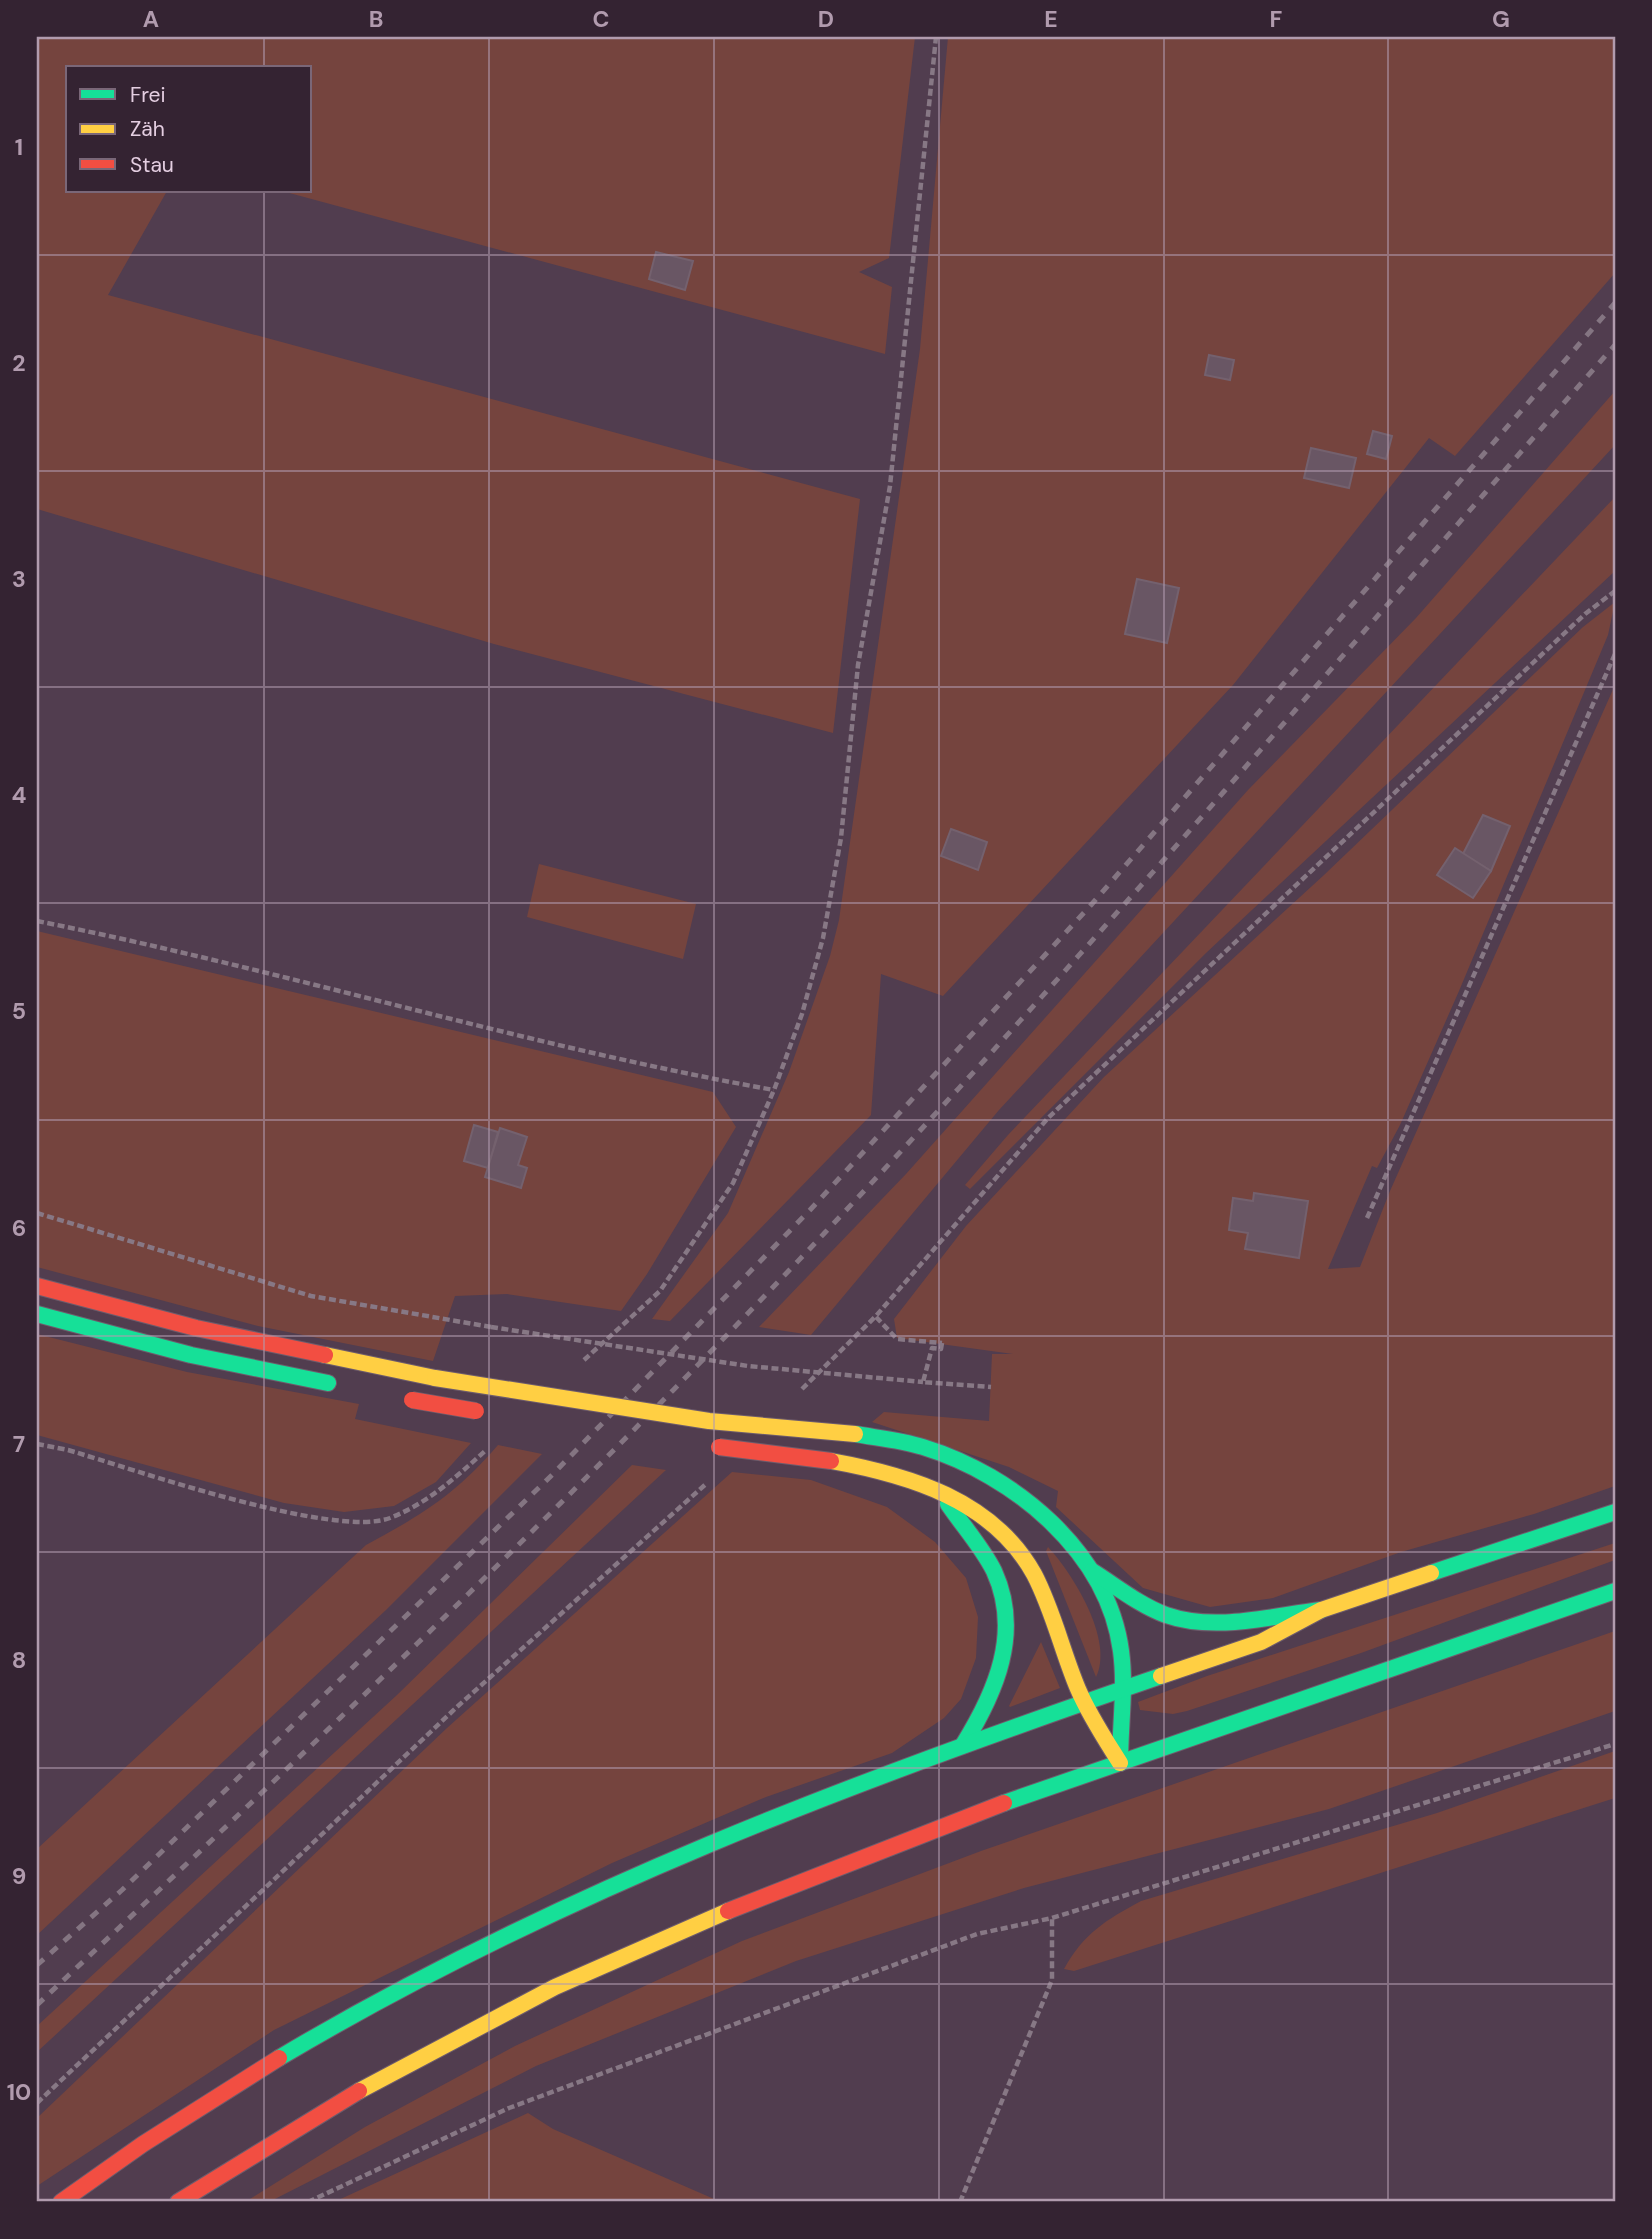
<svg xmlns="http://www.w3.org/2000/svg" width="1652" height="2239" font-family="'DM Sans',sans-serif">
  <rect width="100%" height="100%" fill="#513d4f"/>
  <!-- green -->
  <g fill="#75443e">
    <path d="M37 37H915L889 258 859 272 892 287 885 354 282 191H310V68H68V191H167L108 295 860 499 833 733 494 644 37 509Z"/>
    <path d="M948 37H1615V273L1455 456 1429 438 1233 685 943 996 881 974 871 1115 670 1321 652 1319 728 1213 789 1072 830 956 839 920 920 349Z"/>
    <path d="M1615 391V445L999 1110 811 1335 759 1327 906 1174 1248 790 1416 618Z"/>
    <path d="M1615 497V571L1206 953 970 1189 965 1185 1008 1135Z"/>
    <path d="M1615 602 1608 635 1459 991 1400 1125 1377 1168 1372 1166 1328 1269 1360 1267 1390 1191 1615 685V1486L1534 1514 1401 1552 1273 1598 1210 1607 1143 1588 1056 1507 1058 1491 1009 1467 872 1422 884 1412 989 1421 992 1354H1013L897 1338 894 1319 966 1226 1104 1077 1324 875 1583 627Z"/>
    <path d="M539 864 696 904 683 959 527 917Z"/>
    <path d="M37 931 713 1092 736 1127 647 1274 621 1311 507 1294 455 1296 433 1361 258 1326 37 1267Z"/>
    <path d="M37 1334 187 1372 359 1404 355 1419 471 1443 436 1482 394 1506 344 1512 284 1503 37 1435Z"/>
    <path d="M498 1445 542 1454 386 1610 37 1935V1849L366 1545C422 1515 456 1494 498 1445Z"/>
    <path d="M632 1465 666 1470 37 2052V2026L397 1695Z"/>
    <path d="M732 1472 811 1480 887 1507 935 1542 966 1578 978 1617 976 1658 961 1699 944 1718 892 1753 766 1797 612 1863 274 2030 37 2186V2118L447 1728Z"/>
    <path d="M1615 1543V1560L1361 1653 1187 1711 1173 1714 1140 1710 1138 1702 1207 1676Z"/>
    <path d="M1048 1547C1073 1574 1114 1640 1096 1677L1046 1551Z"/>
    <path d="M1615 1631V1711L1329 1809 1024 1888 796 1961 536 2066 269 2202H245L365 2127 515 2046 742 1941 981 1851Z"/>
    <path d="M1041 1642 1060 1688 1010 1707 1009 1706Z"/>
    <path d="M1615 1751V1798L1074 1971 1064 1969C1084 1933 1106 1920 1141 1901L1437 1813Z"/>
    <path d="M528 2113 553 2129 721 2202H334Z"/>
  </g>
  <!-- building -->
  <g fill="#695664" stroke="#74616e" stroke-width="2">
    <path d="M656 252 693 261 685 290 649 279Z"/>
    <path d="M1209 355 1234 360 1230 380 1205 375Z"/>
    <path d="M1373 431 1392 436 1386 459 1367 454Z"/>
    <path d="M1311 448 1356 458 1349 488 1304 478Z"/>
    <path d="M1137 579 1179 588 1167 643 1125 634Z"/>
    <path d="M1483 815 1510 826 1491 871 1463 854Z"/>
    <path d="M951 829 987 842 978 870 941 856Z"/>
    <path d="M1455 848 1491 871 1473 898 1437 875Z"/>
    <path d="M474 1125 498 1132 488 1168 464 1161Z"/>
    <path d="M500 1128 527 1137 518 1165 527 1168 521 1188 485 1177Z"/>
    <path d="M1254 1193 1308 1201 1299 1258 1245 1249 1248 1233 1229 1230 1233 1198 1253 1201Z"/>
  </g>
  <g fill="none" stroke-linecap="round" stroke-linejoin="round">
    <defs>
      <g id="fast">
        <path d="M37 1314 191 1355 328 1383"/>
        <path d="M855 1434C878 1438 901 1440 923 1447 1014 1475 1108 1552 1121 1651 1126 1688 1120 1726 1120 1763"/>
        <path d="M948 1504C963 1526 982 1547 994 1571 1022 1632 996 1692 963 1745"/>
        <path d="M1092 1571C1116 1586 1139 1605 1166 1615 1215 1632 1271 1616 1321 1610"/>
        <path d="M1431 1573 1615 1512"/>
        <path d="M1004 1803 1615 1591"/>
        <path d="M279 2058C556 1893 857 1780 1161 1676"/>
      </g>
      <g id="slow">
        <path d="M325 1355 435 1378"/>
        <path d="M831 1461C909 1475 993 1500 1034 1574 1053 1610 1062 1651 1078 1689 1089 1715 1105 1739 1120 1763"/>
        <path d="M1161 1676 1261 1642 1321 1610 1431 1573"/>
        <path d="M359 2091 555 1987 728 1911"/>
      </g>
      <g id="jam">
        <path d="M37 1286 196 1328 325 1355"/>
        <path d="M728 1911 1004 1803"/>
        <path d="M61 2202 143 2144 279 2058"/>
        <path d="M178 2202 359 2091"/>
      </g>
    </defs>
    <!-- fast casing -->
    <use href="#fast" stroke="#6e5c6c" stroke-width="18"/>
    <!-- slow casing -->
    <use href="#slow" stroke="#6e5c6c" stroke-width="18"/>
    <!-- jam casing -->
    <use href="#jam" stroke="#6e5c6c" stroke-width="18"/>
    <!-- path -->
    <g stroke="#877885" stroke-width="4.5" stroke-dasharray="7 3.5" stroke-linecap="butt">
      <path d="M37 921C284 970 525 1046 774 1090"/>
      <path d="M37 1213 311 1296 491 1327"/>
      <path d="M1367 1218 1615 654"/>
      <path d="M876 1317 897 1339 942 1343"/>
      <path d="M942 1343 941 1349 932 1348 923 1382 991 1387"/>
      <path d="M584 1360 660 1291 733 1183 774 1090 802 1014 823 938 841 838 858 665 890 486 936 37"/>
      <path d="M802 1389 875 1317 1048 1118 1585 614 1615 591"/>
      <path d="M37 1444 68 1450C133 1469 333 1539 390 1518 428 1503 455 1478 485 1451"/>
      <path d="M37 2103 458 1706 707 1483"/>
      <path d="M308 2202 509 2108 977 1934 1052 1918 1615 1744"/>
      <path d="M960 2202 1052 1980V1918"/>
    </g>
    <!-- fast -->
    <use href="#fast" stroke="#16e098" stroke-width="16"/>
    <!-- slow -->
    <use href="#slow" stroke="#ffcf43" stroke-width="16"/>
    <!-- jam -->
    <use href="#jam" stroke="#f24e42" stroke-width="16"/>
    <!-- rail -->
    <g stroke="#847582" stroke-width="5" stroke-dasharray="9 9" stroke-linecap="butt">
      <path d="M37 1965 122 1890 553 1474 810 1210 1091 905 1615 303"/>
      <path d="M37 2005C308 1750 579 1494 834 1223 1103 937 1356 638 1615 345"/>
    </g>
    <defs>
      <path id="slow-bridge" d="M435 1378 709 1421 855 1434"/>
      <g id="jam-bridge">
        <path d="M412 1400 476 1411"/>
        <path d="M719 1447 831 1461"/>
      </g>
    </defs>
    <!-- slow-bridge casing -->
    <use href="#slow-bridge" stroke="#6e5c6c" stroke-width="18" stroke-linecap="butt"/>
    <!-- jam-bridge casing -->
    <use href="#jam-bridge" stroke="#6e5c6c" stroke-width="18" stroke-linecap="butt"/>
    <!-- path-bridge -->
    <path stroke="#877885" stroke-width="4.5" stroke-dasharray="7 3.5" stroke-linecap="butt" d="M491 1327 748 1366 923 1382"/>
    <!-- slow-bridge -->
    <use href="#slow-bridge" stroke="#ffcf43" stroke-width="16"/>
    <!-- jam-bridge -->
    <use href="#jam-bridge" stroke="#f24e42" stroke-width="16"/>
  </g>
  <!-- grid -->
  <path fill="none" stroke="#b19bae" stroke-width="2" stroke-opacity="0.55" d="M264 37V68M489 37V2202M714 37V2202M939 37V2202M1164 37V2202M1388 37V2202M264 191V2202M37 255H1615M37 471H1615M37 687H1615M37 903H1615M37 1120H1615M37 1336H1615M37 1552H1615M37 1768H1615M37 1984H1615"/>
  <!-- border -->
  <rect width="1652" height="2239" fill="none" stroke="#342332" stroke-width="77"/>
  <!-- legend -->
  <rect x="66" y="66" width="245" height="126" fill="#342332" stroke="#7a6778" stroke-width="2"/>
  <rect x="80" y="89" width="35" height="10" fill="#16e098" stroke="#7a6778" stroke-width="2"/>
  <text x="130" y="102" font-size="21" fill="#e4cee1">Frei</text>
  <rect x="80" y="124" width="35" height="10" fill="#ffcf43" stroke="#7a6778" stroke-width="2"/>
  <text x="130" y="136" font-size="21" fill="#e4cee1">Zäh</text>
  <rect x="80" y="159" width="35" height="10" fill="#f24e42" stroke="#7a6778" stroke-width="2"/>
  <text x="130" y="172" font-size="21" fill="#e4cee1">Stau</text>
  <rect x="38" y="38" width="1576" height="2162" fill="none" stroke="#b19bae" stroke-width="2.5"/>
  <g font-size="23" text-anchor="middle" font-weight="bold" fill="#b19bae">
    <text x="151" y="27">A</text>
    <text x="376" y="27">B</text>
    <text x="601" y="27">C</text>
    <text x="826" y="27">D</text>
    <text x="1051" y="27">E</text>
    <text x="1276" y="27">F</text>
    <text x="1501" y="27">G</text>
    <text x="19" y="155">1</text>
    <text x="19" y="371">2</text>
    <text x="19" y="587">3</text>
    <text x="19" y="803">4</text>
    <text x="19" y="1019">5</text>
    <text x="19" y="1236">6</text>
    <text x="19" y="1452">7</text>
    <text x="19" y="1668">8</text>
    <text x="19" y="1884">9</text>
    <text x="19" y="2100">10</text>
  </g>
</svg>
